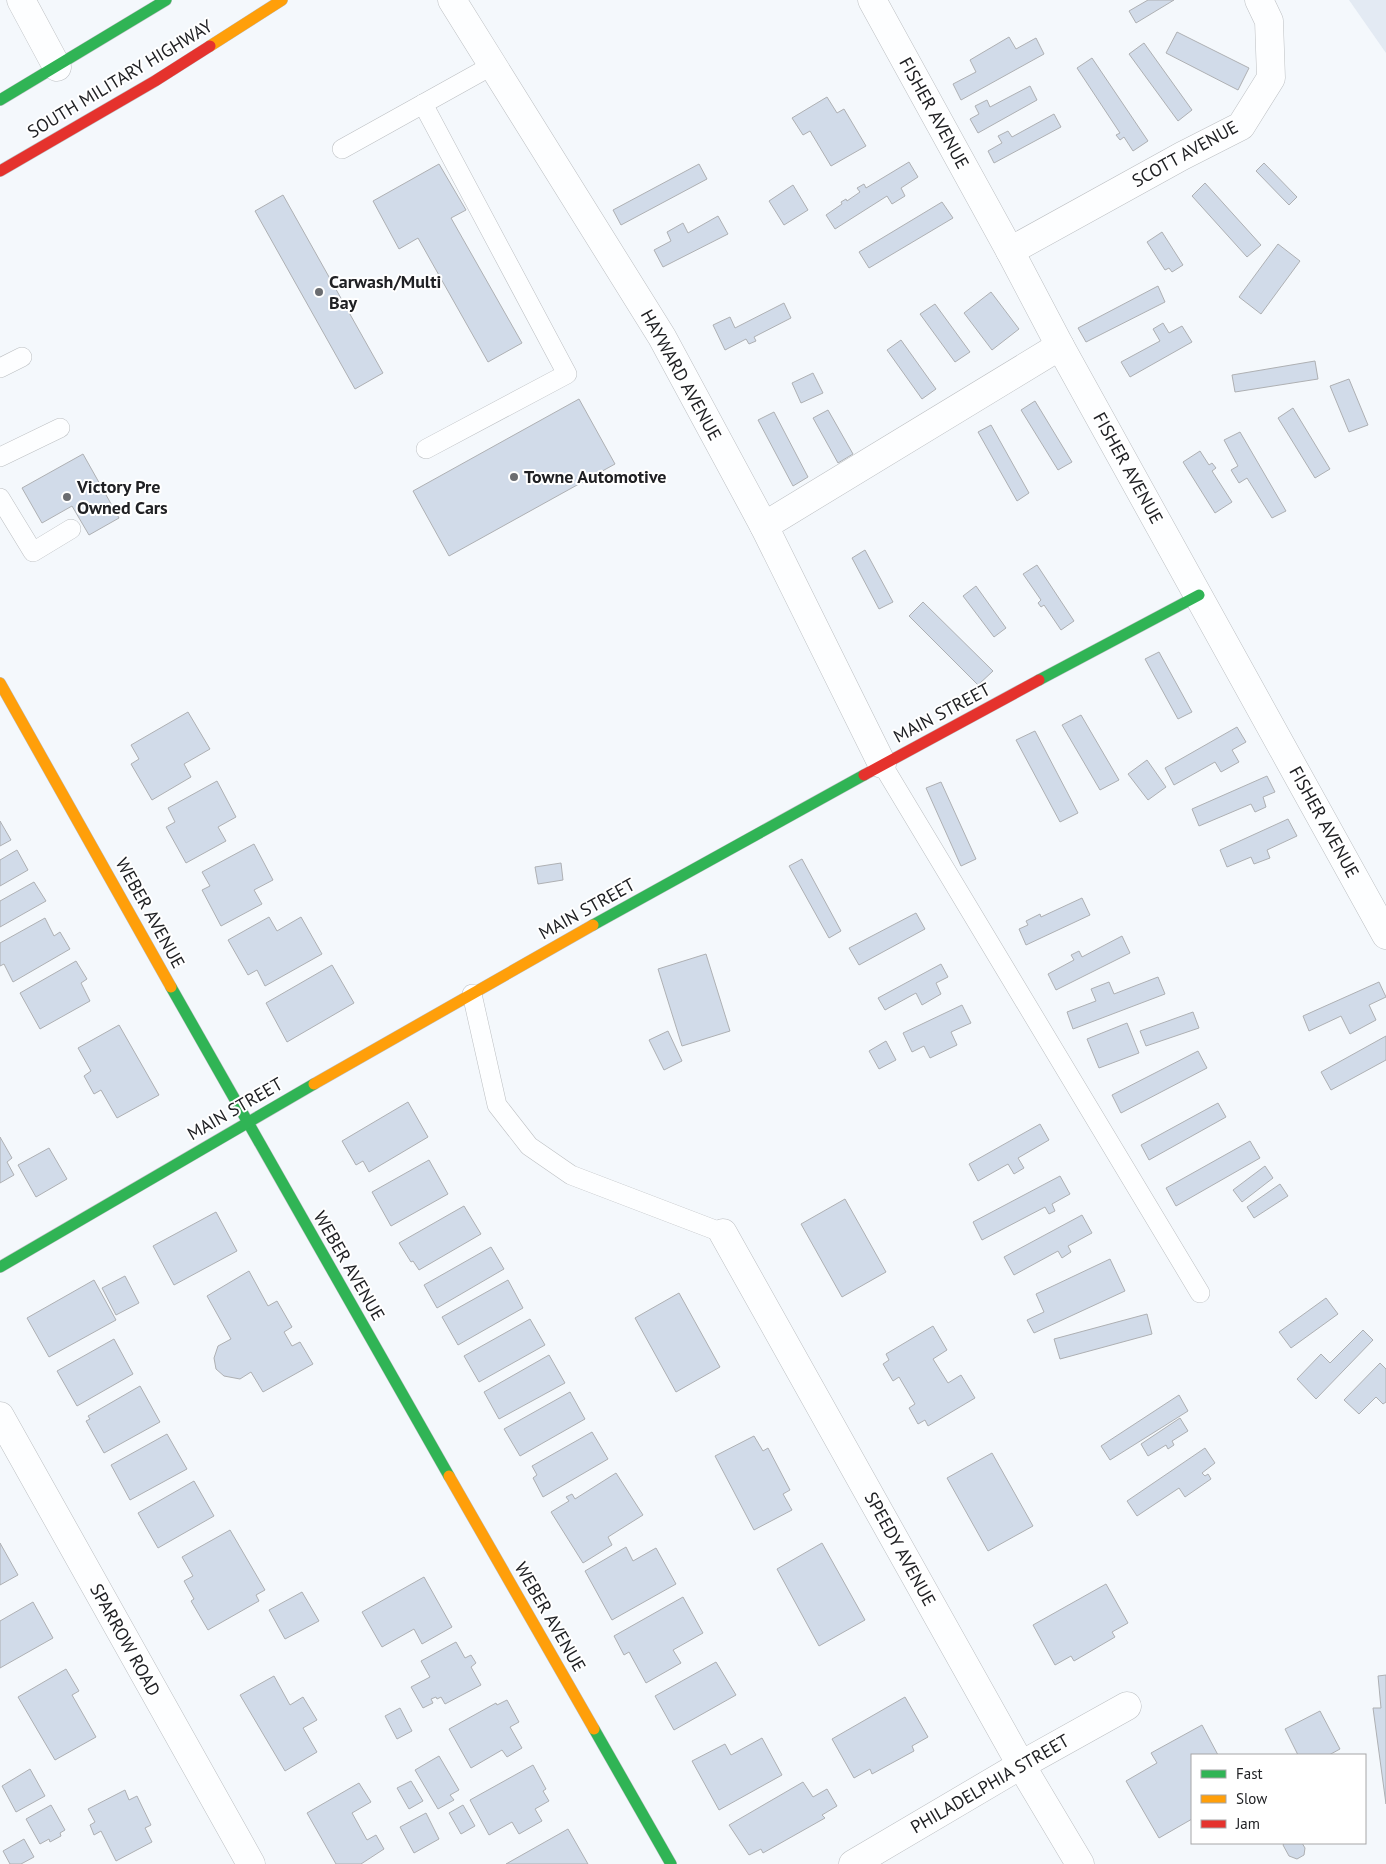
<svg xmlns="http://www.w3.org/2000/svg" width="1386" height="1864" font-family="'PT Sans',sans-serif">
  <rect width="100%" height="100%" fill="#f4f8fc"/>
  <!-- built -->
  <path fill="#e3eaf3" d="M1349 0H1386V53Z"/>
  <!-- building -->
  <g fill="#d1dbe9" stroke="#aeb0b3">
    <path d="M1148 0H1174L1136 23 1129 11Z"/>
    <path d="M1177 32 1249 68 1238 90 1166 53Z"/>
    <path d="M1009 37 1016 49 1036 38 1044 54 961 100 953 84 976 72 970 60Z"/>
    <path d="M1144 43 1192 110 1178 121 1129 54Z"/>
    <path d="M1092 58 1148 141 1133 151 1124 137 1120 140 1116 135 1120 133 1077 68Z"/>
    <path d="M1030 86 1037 100 978 133 970 119 979 114 975 106 987 100 990 107Z"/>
    <path d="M827 97 837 113 844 109 866 146 831 166 810 131 803 135 792 118Z"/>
    <path d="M1054 114 1061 127 994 163 988 151 1002 143 998 136 1008 131 1012 137Z"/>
    <path d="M909 162 918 177 901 188 905 196 892 204 887 196 835 229 826 215 842 204 841 202 846 199 847 201 860 192 857 188 864 184 866 188Z"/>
    <path d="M1264 163 1297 197 1289 205 1256 171Z"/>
    <path d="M439 164 466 210 451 218 522 343 488 362 418 238 399 249 373 201Z"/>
    <path d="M699 164 707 179 621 225 613 210Z"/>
    <path d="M1205 183 1261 245 1247 257 1192 196Z"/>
    <path d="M793 185 808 210 784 225 769 201Z"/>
    <path d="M283 195 383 373 355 389 255 211Z"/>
    <path d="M942 202 953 218 869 268 859 252Z"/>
    <path d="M718 216 728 234 663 267 654 250 671 241 667 232 683 223 688 233Z"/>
    <path d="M1162 232 1183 265 1172 272 1169 268 1165 270 1147 242Z"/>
    <path d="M1278 244 1300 261 1261 314 1239 297Z"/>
    <path d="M1158 286 1165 302 1086 342 1078 328Z"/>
    <path d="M991 292 1019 329 992 350 964 313Z"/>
    <path d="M784 303 791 318 754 337 756 341 749 344 746 339 725 350 713 325 730 317 735 328Z"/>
    <path d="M935 304 970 352 955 362 920 314Z"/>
    <path d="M1163 323 1169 333 1182 326 1192 342 1130 377 1121 362 1160 341 1153 329Z"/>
    <path d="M901 340 936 389 922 399 887 350Z"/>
    <path d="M1315 361 1318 379 1235 392 1232 375Z"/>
    <path d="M813 373 823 393 801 403 792 383Z"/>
    <path d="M1349 379 1368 425 1349 432 1330 386Z"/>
    <path d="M579 399 615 464 449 556 413 491Z"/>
    <path d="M1035 401 1072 462 1058 470 1021 410Z"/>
    <path d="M1293 408 1330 469 1315 478 1278 418Z"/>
    <path d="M828 410 853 454 838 463 813 418Z"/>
    <path d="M774 412 808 477 793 486 758 420Z"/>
    <path d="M991 425 1029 493 1017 501 978 432Z"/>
    <path d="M1240 432 1286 511 1272 518 1247 478 1239 483 1231 470 1238 466 1224 440Z"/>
    <path d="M1200 451 1209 465 1212 463 1216 468 1212 471 1232 502 1215 513 1183 462Z"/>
    <path d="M83 454 119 518 89 535 72 506 42 523 22 488Z"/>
    <path d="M865 550 893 602 879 609 852 558Z"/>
    <path d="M1037 565 1074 621 1061 630 1044 605 1041 607 1038 603 1041 600 1023 574Z"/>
    <path d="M976 586 1006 628 994 637 963 596Z"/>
    <path d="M923 602 993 671 978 685 909 616Z"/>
    <path d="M1159 652 1192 712 1178 719 1145 659Z"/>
    <path d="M188 712 210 749 184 764 191 777 152 800 131 764 139 759 131 745Z"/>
    <path d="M1081 715 1119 780 1100 790 1062 725Z"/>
    <path d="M1237 727 1246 742 1232 750 1239 762 1221 772 1215 762 1174 785 1165 768Z"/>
    <path d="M1035 731 1078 813 1060 822 1016 740Z"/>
    <path d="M1147 760 1166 787 1148 800 1128 774Z"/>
    <path d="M1267 776 1275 792 1263 797 1266 807 1255 812 1251 804 1199 826 1192 809Z"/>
    <path d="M217 781 236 817 218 827 226 841 186 863 166 827 175 822 168 808Z"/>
    <path d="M941 782 976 859 961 866 926 788Z"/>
    <path d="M1288 819 1297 836 1267 850 1270 858 1254 864 1251 857 1227 867 1220 850Z"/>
    <path d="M0 821 11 840 0 846Z"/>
    <path d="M254 844 273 880 254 890 262 904 221 926 202 890 210 886 202 872Z"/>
    <path d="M17 850 28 870 0 886V860Z"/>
    <path d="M802 859 841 931 829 938 789 866Z"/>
    <path d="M561 863 563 880 538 884 535 867Z"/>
    <path d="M34 882 46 901 0 927V901Z"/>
    <path d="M1082 898 1090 915 1026 945 1019 929 1028 925 1026 921 1040 914 1041 917Z"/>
    <path d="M916 913 925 929 859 965 849 948Z"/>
    <path d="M269 917 277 931 301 917 322 954 265 986 257 970 248 975 228 940Z"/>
    <path d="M45 918 54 936 60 932 70 949 13 982 4 964 0 966V943Z"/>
    <path d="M1122 936 1130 953 1056 990 1048 974 1074 960 1071 955 1079 951 1082 957Z"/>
    <path d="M706 954 730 1031 682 1046 658 969Z"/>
    <path d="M76 961 87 979 81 983 90 1001 40 1029 20 993Z"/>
    <path d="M941 964 948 977 936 983 941 994 922 1005 916 993 885 1010 878 998Z"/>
    <path d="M332 965 354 1003 287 1042 266 1003Z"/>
    <path d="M1158 977 1165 994 1073 1029 1067 1012 1096 1001 1091 989 1109 982 1114 994Z"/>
    <path d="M1379 982 1386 997 1369 1005 1376 1020 1350 1034 1341 1016 1309 1031 1303 1016Z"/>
    <path d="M962 1005 971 1023 951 1032 957 1045 930 1058 924 1046 912 1052 903 1033Z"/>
    <path d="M1193 1012 1199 1028 1146 1046 1140 1031Z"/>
    <path d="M1127 1023 1139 1053 1099 1068 1087 1039Z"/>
    <path d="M119 1025 159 1095 117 1118 101 1090 94 1094 84 1076 91 1071 78 1048Z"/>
    <path d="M668 1031 682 1061 664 1070 649 1040Z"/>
    <path d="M1386 1036V1060L1331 1090 1321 1072Z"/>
    <path d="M886 1041 896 1060 879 1069 869 1051Z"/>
    <path d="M1198 1051 1207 1068 1121 1113 1112 1095Z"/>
    <path d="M408 1102 428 1137 369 1172 363 1161 356 1165 342 1141Z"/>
    <path d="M1218 1103 1226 1117 1149 1160 1141 1145Z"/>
    <path d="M1040 1124 1049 1140 1018 1158 1024 1168 1014 1174 1008 1164 978 1181 969 1164Z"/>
    <path d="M0 1137 12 1158 7 1162 14 1175 0 1183Z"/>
    <path d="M1250 1141 1260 1158 1176 1206 1166 1188Z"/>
    <path d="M49 1148 67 1179 36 1197 18 1165Z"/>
    <path d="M429 1160 448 1194 391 1226 372 1192Z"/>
    <path d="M1265 1166 1273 1178 1242 1202 1233 1190Z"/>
    <path d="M1060 1176 1070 1194 1052 1204 1055 1211 1049 1214 1045 1207 982 1240 973 1222Z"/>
    <path d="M1280 1184 1288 1196 1254 1218 1247 1207Z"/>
    <path d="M845 1199 886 1272 842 1297 801 1224Z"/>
    <path d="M464 1206 481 1234 419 1270 413 1261 411 1262 399 1243Z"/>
    <path d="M216 1212 237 1251 174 1285 153 1246Z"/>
    <path d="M1082 1215 1092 1233 1068 1246 1071 1252 1062 1258 1058 1251 1014 1275 1004 1257Z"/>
    <path d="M491 1247 504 1269 437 1308 424 1285Z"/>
    <path d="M1110 1259 1125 1291 1034 1333 1027 1320 1044 1312 1036 1294Z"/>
    <path d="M249 1271 268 1306 277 1301 292 1327 284 1332 292 1346 300 1342 313 1364 263 1392 251 1372 240 1379 224 1376 216 1369 214 1358 218 1346 231 1339 207 1296Z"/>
    <path d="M125 1276 139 1303 116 1315 102 1288Z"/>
    <path d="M94 1280 116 1320 49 1357 27 1318Z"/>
    <path d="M508 1280 523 1308 458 1345 442 1317Z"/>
    <path d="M679 1293 720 1367 676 1392 635 1318Z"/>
    <path d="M1326 1298 1338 1314 1291 1348 1279 1332Z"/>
    <path d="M1147 1314 1152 1334 1060 1359 1054 1339Z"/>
    <path d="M530 1319 545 1345 479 1382 464 1356Z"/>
    <path d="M933 1326 947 1350 933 1359 948 1383 961 1375 975 1398 928 1426 925 1420 918 1424 909 1408 915 1404 899 1377 893 1381 883 1364 889 1360 886 1354Z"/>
    <path d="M1363 1330 1373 1340 1316 1399 1297 1379 1321 1354 1330 1363Z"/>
    <path d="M114 1339 133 1374 77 1406 57 1371Z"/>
    <path d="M549 1355 565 1383 499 1419 484 1392Z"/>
    <path d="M1380 1363 1386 1369V1402L1383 1404 1376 1397 1359 1414 1344 1400Z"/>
    <path d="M140 1386 160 1422 104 1453 86 1421 90 1419 88 1416Z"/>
    <path d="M570 1392 585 1419 520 1456 504 1429Z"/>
    <path d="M1179 1395 1188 1411 1110 1460 1101 1446Z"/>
    <path d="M1180 1418 1188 1431 1172 1441 1174 1445 1168 1449 1166 1445 1148 1456 1141 1444Z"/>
    <path d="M592 1432 608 1459 543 1497 533 1478 537 1475 532 1466Z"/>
    <path d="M167 1434 187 1469 130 1500 111 1465Z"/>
    <path d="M754 1436 763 1451 768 1448 790 1490 783 1494 792 1510 754 1530 715 1456Z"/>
    <path d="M1205 1448 1215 1463 1202 1473 1205 1476 1208 1474 1211 1479 1185 1497 1179 1488 1137 1516 1127 1501Z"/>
    <path d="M992 1453 1033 1526 988 1551 947 1478Z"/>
    <path d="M616 1473 643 1515 608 1537 612 1545 583 1563 551 1512 569 1501 566 1497 572 1494 575 1499Z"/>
    <path d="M194 1481 214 1516 158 1548 138 1513Z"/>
    <path d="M230 1530 265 1590 256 1595 259 1601 208 1630 191 1601 194 1599 184 1581 193 1576 182 1557Z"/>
    <path d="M0 1543 18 1575 0 1585Z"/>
    <path d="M822 1543 865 1620 819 1646 777 1569Z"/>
    <path d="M626 1547 633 1561 656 1548 676 1584 612 1620 585 1571Z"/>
    <path d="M424 1577 452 1627 422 1644 414 1629 382 1647 362 1612Z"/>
    <path d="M1106 1584 1128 1623 1112 1632 1115 1637 1074 1661 1071 1656 1055 1665 1033 1625Z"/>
    <path d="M302 1592 319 1621 285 1639 269 1610Z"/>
    <path d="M683 1597 703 1633 673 1650 681 1663 646 1683 629 1652 624 1655 614 1636Z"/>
    <path d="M33 1602 53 1638 0 1668V1621Z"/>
    <path d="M456 1642 465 1658 471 1655 476 1663 471 1667 481 1685 445 1704 441 1697 437 1699 436 1697 431 1699 433 1703 423 1708 411 1687 430 1677 421 1661Z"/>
    <path d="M716 1662 736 1695 674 1730 655 1696Z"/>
    <path d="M66 1669 79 1691 72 1695 96 1737 55 1760 18 1697Z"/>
    <path d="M1386 1675V1804L1373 1708H1381L1378 1676Z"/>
    <path d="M274 1676 290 1705 303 1697 317 1720 303 1728 317 1752 285 1771 240 1695Z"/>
    <path d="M905 1697 928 1737 912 1746 914 1751 872 1774 870 1769 854 1778 832 1739Z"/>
    <path d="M507 1700 519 1722 510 1727 522 1748 507 1757 502 1750 471 1768 449 1729 496 1703 497 1705Z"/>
    <path d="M400 1708 412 1731 397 1739 385 1716Z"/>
    <path d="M1320 1711 1340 1749 1329 1755H1298L1285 1729Z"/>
    <path d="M1202 1725 1218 1755H1192V1819L1159 1838 1126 1781 1157 1763 1151 1753Z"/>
    <path d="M762 1738 782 1775 719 1810 692 1761 725 1744 731 1755Z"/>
    <path d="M439 1756 459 1790 450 1795 454 1800 438 1809 415 1770Z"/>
    <path d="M533 1765 546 1789 543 1791 549 1801 535 1809 542 1821 519 1834 512 1822 489 1835 470 1800Z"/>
    <path d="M30 1769 45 1796 16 1812 2 1786Z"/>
    <path d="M411 1781 423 1801 409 1809 397 1788Z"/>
    <path d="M803 1782 813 1797 827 1789 837 1806 822 1815 825 1818 763 1853 761 1849 749 1855 729 1825Z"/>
    <path d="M359 1783 371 1802 352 1813 367 1840 376 1835 384 1849 361 1864H336L307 1813Z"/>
    <path d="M125 1790 129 1800 137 1796 151 1825 145 1828 152 1842 116 1861 101 1831 94 1835 90 1825 95 1822 88 1809Z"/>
    <path d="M51 1805 65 1830 60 1833 61 1836 50 1842 49 1839 40 1844 26 1819Z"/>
    <path d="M463 1805 475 1826 461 1834 449 1813Z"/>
    <path d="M426 1813 439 1839 414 1853 400 1827Z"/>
    <path d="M568 1829 588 1864H506Z"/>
    <path d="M24 1839 34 1857 21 1864H10L3 1851Z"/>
    <path d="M1284 1843H1302L1305 1848 1304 1855 1297 1859 1289 1856 1283 1845Z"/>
  </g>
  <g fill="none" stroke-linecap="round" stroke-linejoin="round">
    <defs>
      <g id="lane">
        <path d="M423 104 567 374 426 449"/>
        <path d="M342 149 493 65"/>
        <path d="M0 368 22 357"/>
        <path d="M0 457 60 428"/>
        <path d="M0 498 33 552 71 529"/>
        <path d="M882 764 1200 1293"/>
        <path d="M472 994 497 1105 529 1146 571 1175 723 1233"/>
      </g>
      <g id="street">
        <path d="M21 0 57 67"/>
        <path d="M452 0 662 337 764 526 882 764"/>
        <path d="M872 0 1010 251 1060 346 1386 935"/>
        <path d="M1010 251 1182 156 1241 126 1271 78 1269 21 1259 0"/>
        <path d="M764 526 1060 346"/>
        <path d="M723 1233 1021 1765 1080 1864"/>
        <path d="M0 1416 251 1864"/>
        <path d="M853 1864 1021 1765 1127 1706"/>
      </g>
      <g id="fast">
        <path d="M0 100 166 0"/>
        <path d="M1039 680 1199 595"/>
        <path d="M593 925 864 775"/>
        <path d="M171 987 449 1476"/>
        <path d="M0 1267 314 1084"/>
        <path d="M594 1729 671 1864"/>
      </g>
      <g id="slow">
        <path d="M210 46 282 0"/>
        <path d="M0 683 171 987"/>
        <path d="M314 1084 593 925"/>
        <path d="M449 1476 594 1729"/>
      </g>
      <g id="jam">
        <path d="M0 171 155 81 210 46"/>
        <path d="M864 775 1039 680"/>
      </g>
    </defs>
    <!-- lane casing -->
    <use href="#lane" stroke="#bcbfc2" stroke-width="20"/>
    <!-- street casing -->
    <use href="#street" stroke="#bcbfc2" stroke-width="29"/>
    <!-- fast casing -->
    <use href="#fast" stroke="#bcbfc2" stroke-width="12"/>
    <!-- slow casing -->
    <use href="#slow" stroke="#bcbfc2" stroke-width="12"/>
    <!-- jam casing -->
    <use href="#jam" stroke="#bcbfc2" stroke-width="12"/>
    <!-- lane -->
    <use href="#lane" stroke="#fdfeff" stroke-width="19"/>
    <!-- street -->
    <use href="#street" stroke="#fdfeff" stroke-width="28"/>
    <!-- fast -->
    <use href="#fast" stroke="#30b455" stroke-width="11"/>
    <!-- slow -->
    <use href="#slow" stroke="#ff9f0a" stroke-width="11"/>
    <!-- jam -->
    <use href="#jam" stroke="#e5322d" stroke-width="11"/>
  </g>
  <!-- markers -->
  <g fill="#6a6c70" stroke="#fff" stroke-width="2">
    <circle cx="319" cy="292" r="5"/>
    <circle cx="514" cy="477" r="5"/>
    <circle cx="67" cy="497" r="5"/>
  </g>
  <g text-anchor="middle" stroke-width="4" stroke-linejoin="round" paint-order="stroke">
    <!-- street labels -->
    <g font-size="18" fill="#202124" stroke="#fff">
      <text transform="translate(120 79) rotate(-31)" y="6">SOUTH MILITARY HIGHWAY</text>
      <text transform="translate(934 113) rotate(61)" y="6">FISHER AVENUE</text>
      <text transform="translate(1185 154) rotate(-29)" y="6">SCOTT AVENUE</text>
      <text transform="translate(681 375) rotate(61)" y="6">HAYWARD AVENUE</text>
      <text transform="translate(1128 468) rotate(61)" y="6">FISHER AVENUE</text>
      <text transform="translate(942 713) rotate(-28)" y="6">MAIN STREET</text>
      <text transform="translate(1324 822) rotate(61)" y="6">FISHER AVENUE</text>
      <text transform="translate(587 909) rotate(-29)" y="6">MAIN STREET</text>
      <text transform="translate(150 913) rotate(61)" y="6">WEBER AVENUE</text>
      <text transform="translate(235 1109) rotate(-30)" y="6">MAIN STREET</text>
      <text transform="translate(349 1266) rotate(60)" y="6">WEBER AVENUE</text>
      <text transform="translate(900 1549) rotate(61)" y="6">SPEEDY AVENUE</text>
      <text transform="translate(550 1617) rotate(60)" y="6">WEBER AVENUE</text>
      <text transform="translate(125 1640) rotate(61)" y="6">SPARROW ROAD</text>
      <text transform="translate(990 1784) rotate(-30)" y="6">PHILADELPHIA STREET</text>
    </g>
    <!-- poi labels -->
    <g font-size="18" font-weight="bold" fill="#202124" stroke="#fff" text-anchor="start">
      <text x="329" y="288">Carwash/Multi<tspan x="329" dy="21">Bay</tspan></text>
      <text x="524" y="483">Towne Automotive</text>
      <text x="77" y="493">Victory Pre<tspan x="77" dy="21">Owned Cars</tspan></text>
    </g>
  </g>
  <!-- legend -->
  <rect x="1191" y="1754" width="175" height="90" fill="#ffffff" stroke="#a6a6a7"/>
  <rect x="1201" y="1770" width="25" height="8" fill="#30b455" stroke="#a6a6a7"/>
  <text x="1236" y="1779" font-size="15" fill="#202124">Fast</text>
  <rect x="1201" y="1795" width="25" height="8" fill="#ff9f0a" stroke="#a6a6a7"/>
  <text x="1236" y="1804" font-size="15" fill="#202124">Slow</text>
  <rect x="1201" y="1820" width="25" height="8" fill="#e5322d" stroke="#a6a6a7"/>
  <text x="1236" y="1829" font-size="15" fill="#202124">Jam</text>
</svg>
